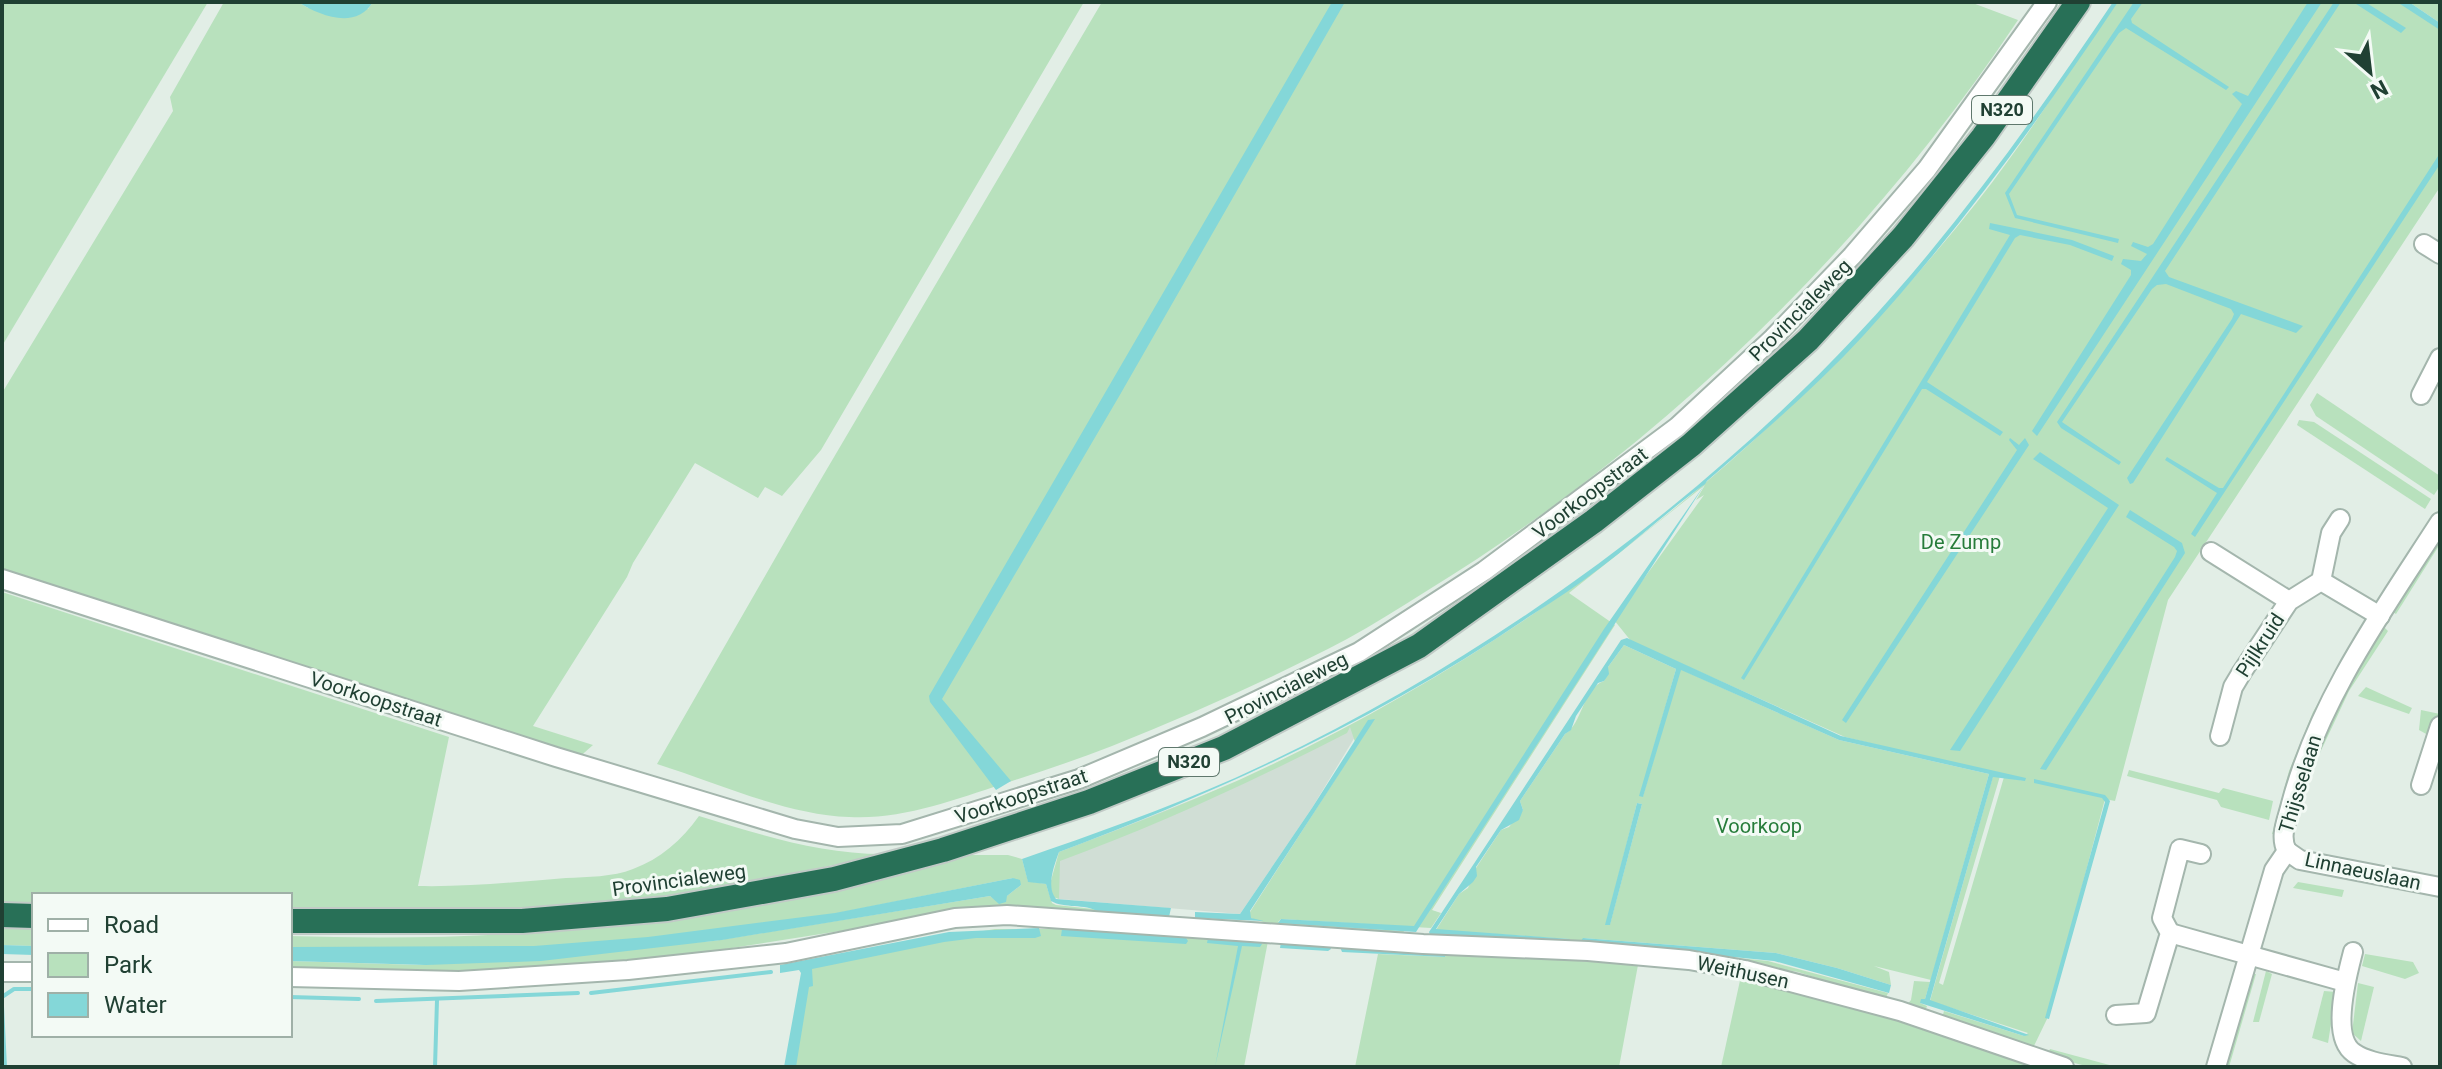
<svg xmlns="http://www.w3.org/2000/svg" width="2442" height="1069" font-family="Roboto,sans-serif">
  <rect width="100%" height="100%" fill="#e2eee6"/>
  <!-- built -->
  <path fill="#d0ded5" d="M1367 717 1312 808 1240 914 1059 899V853L1249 777Z"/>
  <!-- green -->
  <g fill="#b8e1bd" fill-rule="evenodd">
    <path d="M2 2H208L2 346Z"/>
    <path d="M224 2H298L308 8 368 9 373 2H1084L821 450 782 496 765 487 758 498 695 463 633 563 627 577 533 726 593 745 576 760 2 572V393L173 111 170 97Z"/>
    <path d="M1102 2H1970L2018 20C1867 247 1658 450 1425 592 1399 608 1373 625 1347 639 1271 679 1192 714 1112 746 1076 760 1040 772 1003 784 954 800 901 820 849 817 787 815 717 783 657 764L804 508Z"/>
    <path d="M2116 2H2403L2440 27V187L2168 600 2115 801 2105 799 2047 1019 2032 1050 1942 1018 1944 1011 2024 1036 2028 1033 1930 1001 1993 776H2000L1939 983 1943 985 2004 777 2025 781 1845 737 1631 641 1614 620 1704 495 1696 500 1705 485 1569 593 1615 625 1432 910 1441 913 1431 928 1281 919 1278 922 1404 931 1401 938 1192 922 1195 918 1263 922 1250 918V912L1374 719 1355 742 1350 727 1347 733C1253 781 1159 825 1060 861L1059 899 1053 897 1050 884 1059 852C1120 829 1180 806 1239 780 1526 649 1781 449 1977 202 2027 139 2070 69 2116 2Z"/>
    <path d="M2409 2H2440V23Z"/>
    <path d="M2317 393 2440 476V486L2434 495 2316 416 2310 405Z"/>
    <path d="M2299 420 2314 422 2431 499 2425 509 2297 425Z"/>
    <path d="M2440 532V544L2396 614 2391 611Z"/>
    <path d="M2 592 449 737 418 886C468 887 516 882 566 878 587 877 613 877 633 869 660 859 682 840 699 816 762 835 822 855 888 854L681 896 632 902 461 914H290V895H34V906L2 905Z"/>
    <path d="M2365 621 2371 624 2279 835 2272 834 2289 771 2313 712Z"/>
    <path d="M2382 625 2388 631 2349 691 2318 757 2314 754 2340 696Z"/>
    <path d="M1624 645 1676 669 1640 796H1643L1680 669 1839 740 1989 774 1931 980 1874 966 1889 972 1891 985 1837 968 1776 953 1583 938 1599 944 1768 961 1888 993 1885 1000 1798 972 1720 958 1567 942 1569 939 1436 930 1459 894 1468 888 1476 868 1501 830 1509 827 1523 810 1520 801 1565 734C1583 723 1582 689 1604 681L1608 667ZM1637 803 1642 804 1610 924 1606 925Z"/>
    <path d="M2366 687 2412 708 2409 714 2358 696Z"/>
    <path d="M2421 710 2440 714 2428 735 2419 730Z"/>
    <path d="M2129 770 2219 793 2223 788 2273 801 2269 820 2221 807 2217 800 2127 776Z"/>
    <path d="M970 855H1008L1022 859 1028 881 1046 884 1052 903 1056 905 1169 917V921L980 909 617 966 443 973 290 969V961L420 965 713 941 990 896 994 899 1007 896 1021 885 1013 878 768 927 631 946 290 954V936C442 941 594 934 745 907 820 894 895 874 970 855Z"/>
    <path d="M2298 882 2344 890 2342 897 2293 888Z"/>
    <path d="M2 927 34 928V946L2 945Z"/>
    <path d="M995 929H1056L1268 941 1244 1067H791L808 961Z"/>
    <path d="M1446 952 1638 965 1619 1067H1355L1378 954 1445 957Z"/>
    <path d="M2365 954 2413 962 2419 973 2405 979 2362 966Z"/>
    <path d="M2266 971 2272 974 2259 1022H2253Z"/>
    <path d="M2249 974H2256L2229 1067H2222Z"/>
    <path d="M1741 976 1888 1013 2037 1067H1721Z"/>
    <path d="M1914 981 1930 982 1925 999 1920 1003 1927 1006 1925 1012 1906 1006 1911 1000Z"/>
    <path d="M2358 983 2374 987 2361 1041 2352 1033Z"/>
    <path d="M2324 991 2336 992 2328 1043 2312 1038Z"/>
    <path d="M2050 1049 2117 1067H2090L2047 1056Z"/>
  </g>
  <!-- water -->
  <g fill="#84d7d8">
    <path d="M298 2H373C356 30 320 16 298 2Z"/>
    <path d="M1332 2H1345L1121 393 942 699 1011 781 996 790 930 702 929 696Z"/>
    <path d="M2113 2H2118C2040 119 1958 232 1863 336 1815 388 1760 435 1707 481L1416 932 1278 923 1281 919 1414 926 1604 629 1705 484C1669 510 1636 541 1600 568 1578 585 1554 601 1530 616 1384 716 1224 790 1059 852 1054 866 1046 887 1056 899L1171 908 1169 917 1099 912C1084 903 1065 909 1051 901L1046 884 1028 882 1022 859C1094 834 1165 809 1235 778 1463 675 1686 517 1857 335 1953 233 2035 118 2113 2Z"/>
    <path d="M2134 2H2143L2131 19 2132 23 2229 87 2226 90 2126 28 2119 33 2009 194 2017 215 2119 239 2118 243 2015 218 2005 193Z"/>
    <path d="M2308 2H2322L2037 436 2032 431 2131 275V270L2121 264 2123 259 2141 261 2147 254 2131 246 2133 242 2148 247 2153 244 2242 104 2232 94 2236 91 2248 96Z"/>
    <path d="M2334 2H2341L2165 271 2169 277 2303 326 2296 333 2241 314 2133 483 2130 484 2127 478 2232 319 2234 314 2231 309 2166 284 2157 285 2152 289 2062 422 2121 462 2119 465 2061 428 2057 422Z"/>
    <path d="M2353 2H2365L2406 28 2401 33Z"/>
    <path d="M2397 2H2409L2440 23V30Z"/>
    <path d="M2440 153V164L2195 537 2191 534 2217 493 2165 460 2167 457 2219 488H2223Z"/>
    <path d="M1990 223 2072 240 2114 256 2112 261 2070 245 2020 235 2015 238 1927 382 2003 432 2000 436 1926 389H1922L1744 680 1741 678 2010 235 1989 229Z"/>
    <path d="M2010 438 2019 445 2025 438 2029 445 1846 723 1842 720 2017 450 2009 440Z"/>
    <path d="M2040 452 2119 505 1960 751 1950 750 2108 508 2033 459Z"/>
    <path d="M2130 510 2182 543 2185 553 2046 770 2040 769 2175 557 2177 551 2174 547 2126 517Z"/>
    <path d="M1627 638 1841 736 2026 778 2025 781 1993 777 1930 1000 2029 1035 2024 1036 1920 1003 1921 999H1925L1989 774 1839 740 1681 670 1643 797 1639 796 1676 669 1624 645 1608 667 1609 674 1604 681 1598 683 1576 716 1571 730 1565 734 1520 801 1523 810 1519 820 1501 830 1476 867 1477 876 1473 882 1459 894 1436 929 1570 939 1567 943 1431 937 1429 932 1621 640Z"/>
    <path d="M1375 719 1250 911 1251 918 1264 921 1195 918V912L1240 914 1312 808 1368 720Z"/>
    <path d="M2034 779 2105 795 2110 801 2049 1019 2045 1018 2105 802 2102 798 2034 783Z"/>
    <path d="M1637 803 1642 804 1610 925H1605Z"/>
    <path d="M1013 878 1020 880 1021 885 1007 896 1006 902 999 904 990 896 722 940 541 961 426 965 290 961V947L534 946 648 937 835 913Z"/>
    <path d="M1039 928 1041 936 1035 938H976L944 942 812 969 813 986 809 987 796 1067H784L801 973 799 970 780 973V965L949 932Z"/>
    <path d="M1062 929 1186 938 1188 941 1186 944 1061 936Z"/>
    <path d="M1208 938 1261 942 1262 944 1260 947 1242 946 1215 1067 1238 946 1207 943Z"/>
    <path d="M1583 938 1776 953 1837 968 1891 985 1889 993 1774 961 1580 942Z"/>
    <path d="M1281 942 1330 945 1331 949 1328 951 1280 948Z"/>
    <path d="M2 945 34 946V955L2 954Z"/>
    <path d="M1340 947 1446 952 1445 957 1342 952Z"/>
  </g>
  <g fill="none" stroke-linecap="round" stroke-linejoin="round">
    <!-- stream -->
    <g stroke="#84d7d8" stroke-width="4">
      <path d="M591 993 771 972"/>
      <path d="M2 997 14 989H34"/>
      <path d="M290 997 359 999"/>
      <path d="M376 1001 578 993"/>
      <path d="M2 1006 5 1067"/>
      <path d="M435 1067 437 1000"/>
    </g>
    <defs>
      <g id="minor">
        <path d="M2424 244 2440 254"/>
        <path d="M2421 395 2440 358"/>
        <path d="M2211 552 2289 601"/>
        <path d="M2 579 556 757 795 829 838 837 902 834 1079 779 1202 727 1359 652 1484 571 1677 427 1773 338 1852 256 1927 169 2047 2"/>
        <path d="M2321 581 2331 533 2340 519"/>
        <path d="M2220 736 2233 687 2242 672 2289 601 2321 581 2380 616"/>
        <path d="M2421 785 2440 726"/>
        <path d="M2287 851C2279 836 2287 821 2291 804 2319 699 2382 612 2440 522"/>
        <path d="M2287 851 2300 860 2440 887"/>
        <path d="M2170 933 2345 982"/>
        <path d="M2353 952C2347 975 2330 1037 2354 1053 2367 1062 2386 1064 2402 1067"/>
        <path d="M2 972H34"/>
        <path d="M290 977 459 981 628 970 786 953 955 918 1007 915 1423 944 1588 951 1689 960 1745 970 1900 1011 2064 1067"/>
        <path d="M2116 1015 2146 1013 2170 933 2162 918 2180 849 2201 854"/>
        <path d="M2216 1067 2274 870 2287 851"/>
      </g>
      <g id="highway">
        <path d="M2 915 34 916"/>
        <path d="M290 921H522L667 909 834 879 943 850 1089 802 1224 748 1419 646 1594 521 1691 445 1808 340 1903 237 1983 137 2078 2"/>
      </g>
    </defs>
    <!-- minor casing -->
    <use href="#minor" stroke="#a4b6ad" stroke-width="22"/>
    <!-- highway casing -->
    <use href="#highway" stroke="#c1cac6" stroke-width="28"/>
    <!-- minor -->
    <use href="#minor" stroke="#fff" stroke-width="18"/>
    <!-- highway -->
    <use href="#highway" stroke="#287057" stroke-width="24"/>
  </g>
  <g text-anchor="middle" stroke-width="6" stroke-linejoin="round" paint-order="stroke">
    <!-- shield labels -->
    <g fill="#f3faf5" stroke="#5f786d" stroke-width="2">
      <rect x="1972" y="96" width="60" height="28" rx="6"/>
      <rect x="1159" y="748" width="60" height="28" rx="6"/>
    </g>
    <g font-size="18" font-weight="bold" fill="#204033">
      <text x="2002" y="116">N320</text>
      <text x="1189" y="768">N320</text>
    </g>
    <!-- street labels -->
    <g font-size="20" fill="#204033" stroke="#f3faf5">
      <text transform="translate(1800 310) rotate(-45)" y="7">Provincialeweg</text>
      <text transform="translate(1590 493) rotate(-37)" y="7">Voorkoopstraat</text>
      <text transform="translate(2260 645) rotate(-57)" y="7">Pijlkruid</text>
      <text transform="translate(1286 688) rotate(-27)" y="7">Provincialeweg</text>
      <text transform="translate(376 699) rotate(18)" y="7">Voorkoopstraat</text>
      <text transform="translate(2300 784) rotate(-73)" y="7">Thijsselaan</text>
      <text transform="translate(1021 796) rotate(-18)" y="7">Voorkoopstraat</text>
      <text transform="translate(2363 871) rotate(12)" y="7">Linnaeuslaan</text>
      <text transform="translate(679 880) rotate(-8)" y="7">Provincialeweg</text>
      <text transform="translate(1743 972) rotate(12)" y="7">Weithusen</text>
    </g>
    <!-- park labels -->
    <g font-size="20" fill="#267c3a" stroke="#f3faf5">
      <text x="1961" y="549">De Zump</text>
      <text x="1759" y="833">Voorkoop</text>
    </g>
  </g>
  <!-- border -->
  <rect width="2442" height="1069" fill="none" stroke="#204033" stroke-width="8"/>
  <!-- legend -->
  <rect x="32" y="893" width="260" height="144" fill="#f3faf5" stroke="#9fb0a7" stroke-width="2"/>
  <rect x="48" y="919" width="40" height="12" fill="#ffffff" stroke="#9fb0a7" stroke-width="2"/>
  <text x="104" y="933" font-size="24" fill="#204033">Road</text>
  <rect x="48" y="953" width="40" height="24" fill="#b8e1bd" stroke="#9fb0a7" stroke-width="2"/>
  <text x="104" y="973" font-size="24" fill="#204033">Park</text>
  <rect x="48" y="993" width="40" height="24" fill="#84d7d8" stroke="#9fb0a7" stroke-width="2"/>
  <text x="104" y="1013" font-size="24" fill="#204033">Water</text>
  <!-- north arrow -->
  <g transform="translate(2370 72) rotate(152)" stroke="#f3faf5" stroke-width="6" paint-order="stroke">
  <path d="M0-6L14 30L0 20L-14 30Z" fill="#204033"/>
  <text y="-12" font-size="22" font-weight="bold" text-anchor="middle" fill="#204033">N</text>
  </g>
</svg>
